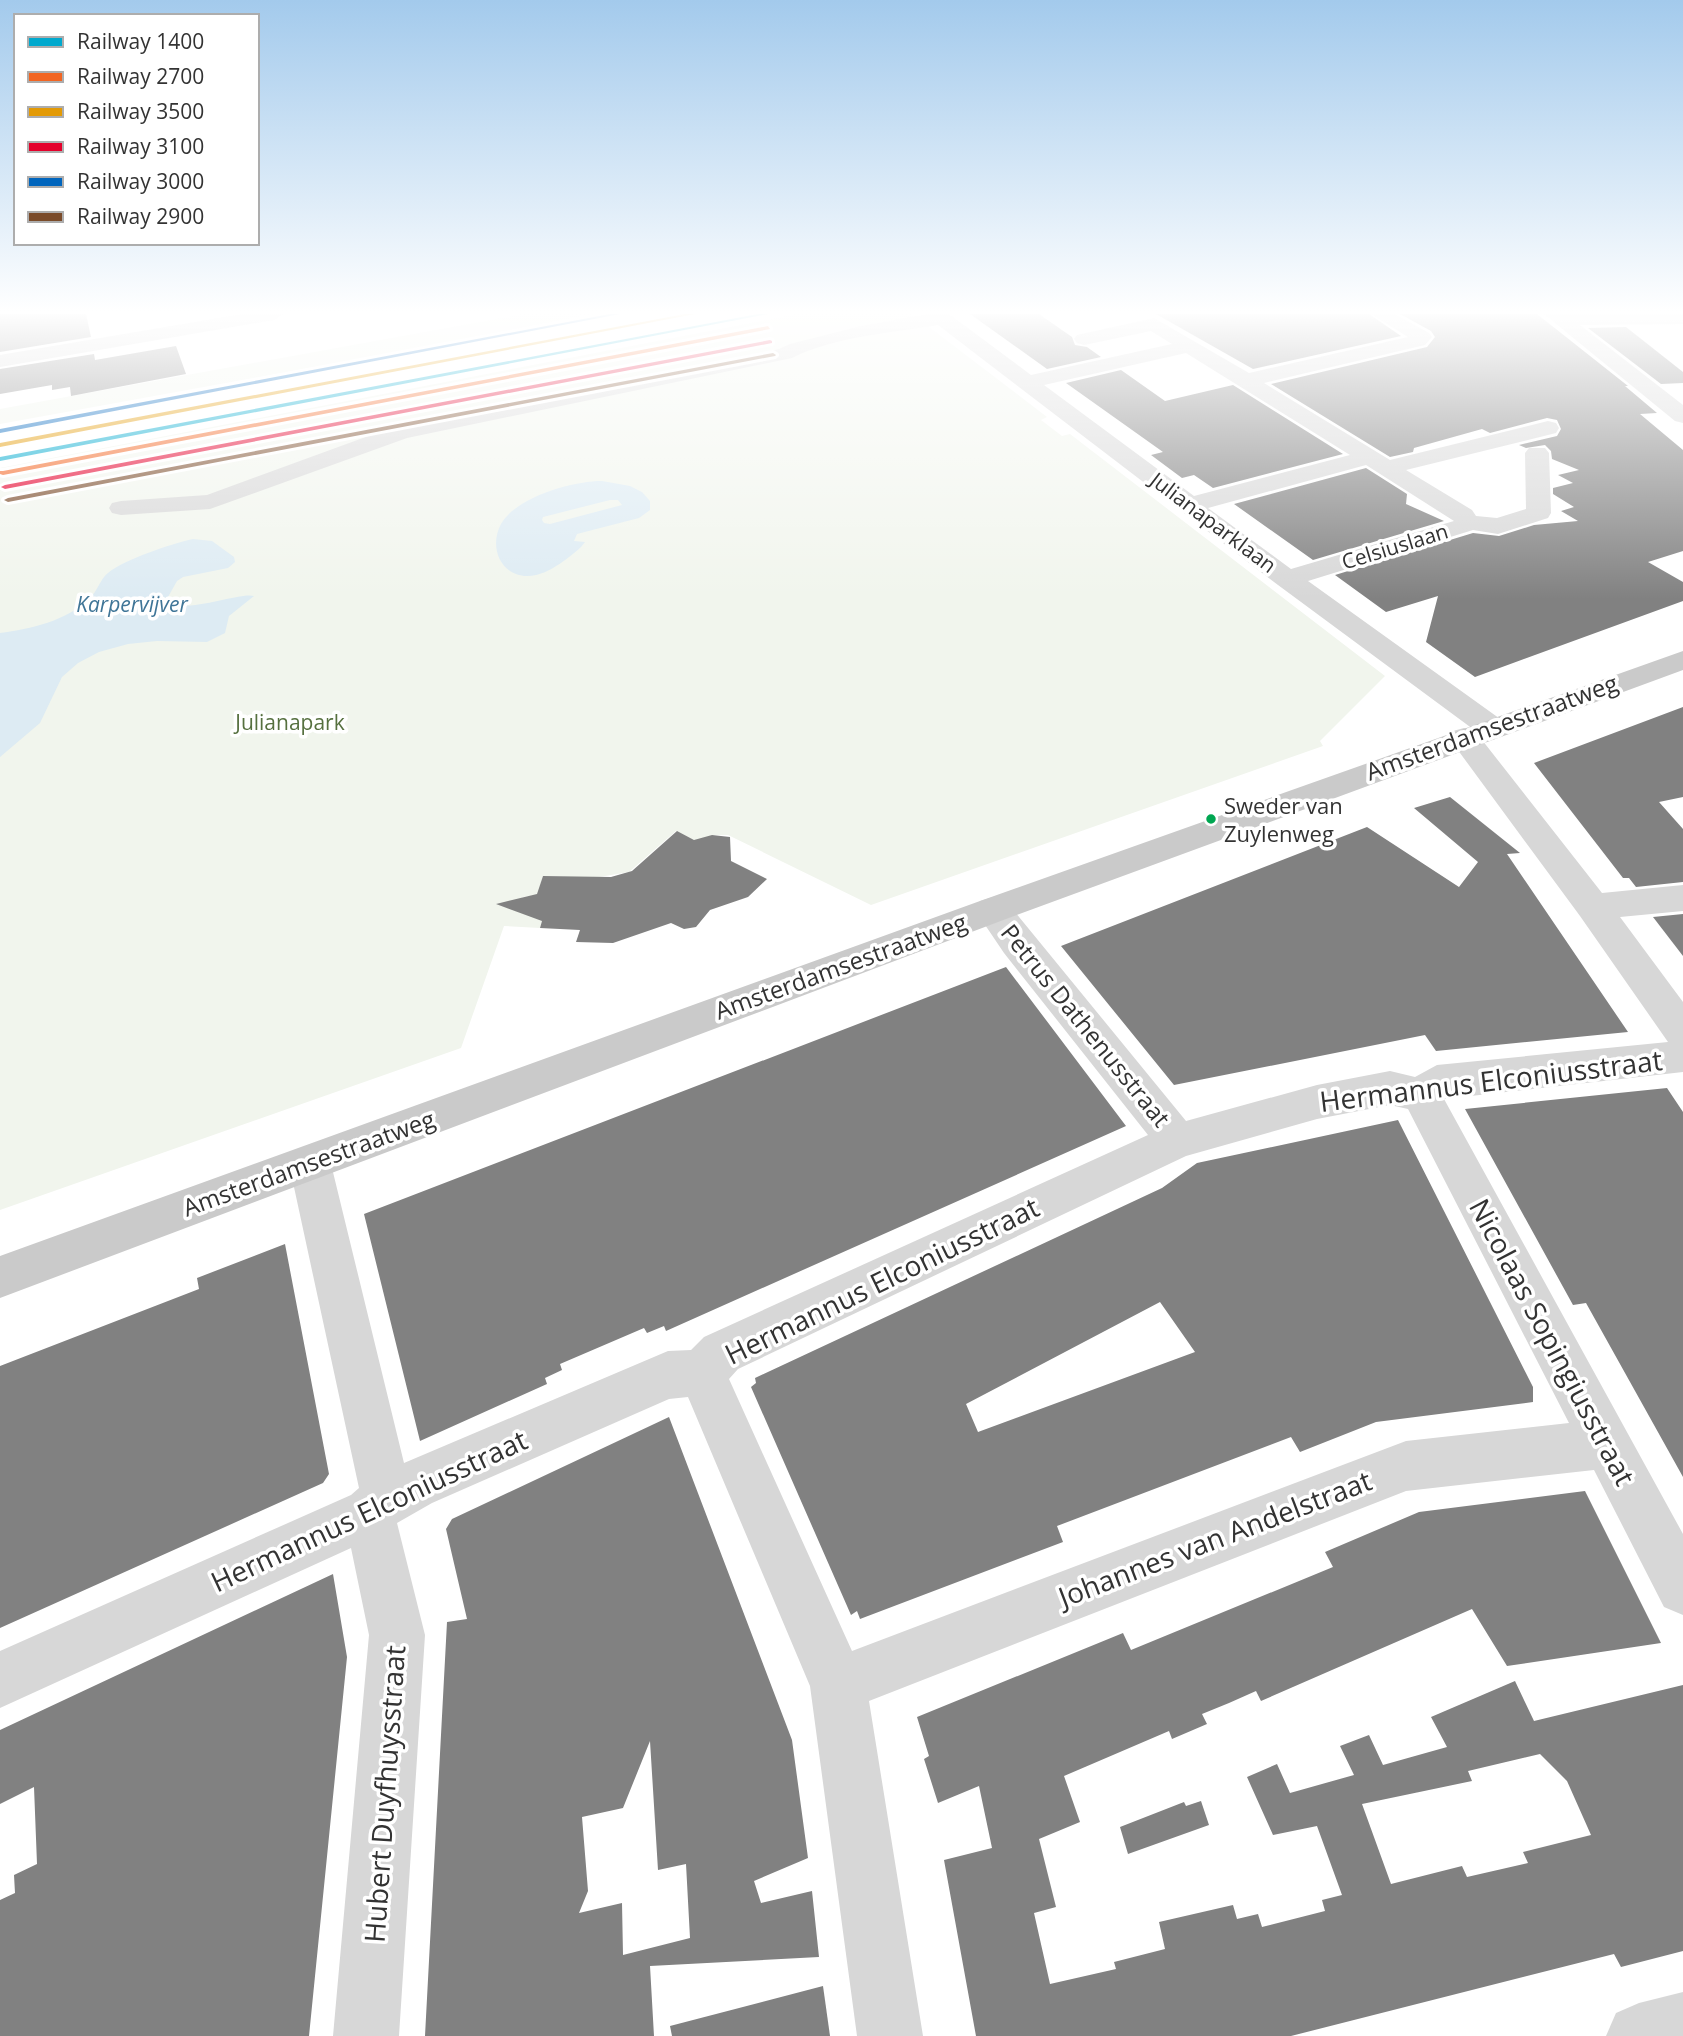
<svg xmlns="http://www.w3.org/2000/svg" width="1683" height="2036" font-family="'Open Sans',sans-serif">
  <rect width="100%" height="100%" fill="#fff"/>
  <!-- green -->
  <g fill="#f1f5ed">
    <path d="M524 314H606L0 424V409Z"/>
    <path d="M797 314H912L1047 417 1041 420 1062 436 1070 434 1385 676 1320 741 1323 746 871 905 728 835H712L698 842 676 831 629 872 593 878 543 876 537 895 523 897 516 904 518 912 538 916 546 907 540 928 504 926 461 1048 0 1210V468Z"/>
  </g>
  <!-- water -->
  <g fill="#ddebf3" fill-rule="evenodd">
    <path d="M602 481 630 486 642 492 650 501V510L639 518 577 534 574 541 585 542 581 547C570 557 551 572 536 575 504 582 487 550 501 524 516 497 573 481 602 481ZM610 500H618L622 505 550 524 544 523 542 520 543 517Z"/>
    <path d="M193 539 212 541 234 557 235 562 228 568 183 577 177 581 168 597 173 605C196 610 242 592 254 596L229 616 225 633 207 642 157 641 128 644 99 652 78 663 62 677 40 723 0 757V633C31 629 66 621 89 599 98 591 100 579 108 573 125 559 171 544 193 539Z"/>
  </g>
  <!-- building -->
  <g fill="#818181" fill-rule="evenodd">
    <path d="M0 314H86L91 337 0 352Z"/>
    <path d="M970 314H1039L1072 337 1075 345 1087 347 1101 357 1047 369Z"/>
    <path d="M1156 314H1369L1401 336 1253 369Z"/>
    <path d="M1400 314H1537L1628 386H1625L1657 413 1640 414 1683 450V551L1648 562 1683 582V601L1475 677 1426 642 1438 596 1386 612 1335 575 1473 533 1499 536 1534 525 1578 521 1561 511 1574 507 1553 494V488L1573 483 1558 475 1579 470 1552 459 1551 451 1545 445 1526 448 1519 445 1557 436 1561 429 1557 420 1547 418 1490 433 1482 429 1414 448 1413 452 1390 457 1271 384 1427 347 1435 337 1431 331Z"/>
    <path d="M1626 327 1683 372V383L1661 384 1588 328Z"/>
    <path d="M176 346 186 374 71 396 70 387 52 390V385L0 394V369L94 354 95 360Z"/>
    <path d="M1121 370 1165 401 1233 385 1343 454 1213 488 1194 475 1182 478 1151 455 1163 452 1066 383Z"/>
    <path d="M1366 468 1407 494 1406 504 1444 521 1313 560 1234 504Z"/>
    <path d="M1683 707V797L1659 802 1683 829V882L1636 887 1629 878H1623L1534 763Z"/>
    <path d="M1450 797 1520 853 1507 854 1628 1032 1436 1051 1425 1035 1174 1085 1061 946 1367 827 1459 887 1478 862 1414 808Z"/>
    <path d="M677 831 694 840 712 835 730 837 731 861 767 879 748 897 710 910 696 927 684 929 671 923 613 943 576 942 580 930 540 928 542 921 496 904 537 894 543 876 611 877 632 871Z"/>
    <path d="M1683 914V956L1653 917Z"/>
    <path d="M1006 967 1126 1126 666 1331 664 1326 647 1333 644 1328 560 1364 562 1370 545 1378 547 1384 420 1441 364 1214Z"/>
    <path d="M1667 1088 1683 1112V1477L1586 1303 1573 1305 1465 1109Z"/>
    <path d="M1398 1120 1533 1387V1402L1376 1422 1300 1452 1291 1437 1057 1526 1063 1542 860 1619 857 1611 851 1615 751 1387 756 1383 755 1378 1162 1188 1197 1163ZM1160 1302 1195 1352 978 1432 966 1404Z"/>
    <path d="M285 1244 329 1474 323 1483 0 1628V1366L199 1289 197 1278Z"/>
    <path d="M669 1417 792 1740 808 1858 754 1881 761 1903 812 1891 819 1957 650 1966 654 2036H425L447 1622 467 1619 446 1529 452 1519ZM650 1741 658 1870 686 1864 690 1938 623 1955 622 1903 579 1913 588 1891 582 1817 623 1808Z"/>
    <path d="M1585 1491 1661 1643 1507 1666 1472 1609 1261 1701 1256 1691 1229 1703 1202 1714 1207 1724 1172 1739 1169 1731 1064 1776 1080 1822 1039 1839 1056 1907 1034 1913 1050 1984 1116 1969 1114 1962 1165 1949 1159 1922 1233 1905 1237 1919 1258 1914 1262 1927 1325 1911 1322 1900 1342 1895 1317 1826 1273 1835 1247 1777 1277 1764 1290 1793 1354 1775 1340 1746 1369 1735 1383 1765 1447 1747 1431 1717 1515 1681 1534 1721 1683 1685V1951L1621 1967 1614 1954 1291 2036H976L944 1860 992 1848 979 1786 938 1803 924 1759 929 1756 917 1717 1123 1633 1131 1650 1333 1567 1325 1552 1419 1512ZM1540 1754 1567 1781 1591 1835 1523 1852 1528 1863 1467 1877 1462 1866 1391 1884 1362 1804 1472 1781 1468 1771Z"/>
    <path d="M333 1574 347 1657 309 2036H0V1900L15 1893 14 1875 37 1864 34 1787 0 1804V1730Z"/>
    <path d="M1201 1801 1209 1825 1128 1854 1120 1827 1184 1802 1186 1806Z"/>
    <path d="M823 1986 830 2036H672L670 2026Z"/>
  </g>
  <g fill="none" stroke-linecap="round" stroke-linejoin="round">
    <!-- minor -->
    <g fill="#d7d7d7" fill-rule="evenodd">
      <path d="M242 314H284L274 320 0 367V355Z"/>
      <path d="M928 314H949L1031 375 1172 344 1151 331 1084 345 1077 343 1074 339 1077 335 1154 318 1249 373 1408 337 1371 314H1395L1429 333 1432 337 1425 345 1264 383 1390 460 1548 421 1556 423 1559 428 1556 433 1406 470 1472 510 1476 516 1497 518 1526 509 1525 453 1529 448H1545L1549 453 1551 513 1548 518 1498 534 1473 530 1308 581 1503 721 1507 728 1503 735 1492 738 1481 735 1278 585 938 325C891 333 836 336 792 358L407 438 210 509 121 515 112 513 109 508 112 503 121 501 207 495 393 427 706 365 779 349 790 344 861 326ZM1186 353 1350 455 1194 496 1044 385ZM1366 465 1454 521 1291 569 1208 508Z"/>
      <path d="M1544 314H1683V324L1580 325 1683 405V423L1675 421Z"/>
      <path d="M1464 728 1475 731 1602 893 1683 885V911L1620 917 1683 1002V1072L1444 1099 1683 1534V1615L1664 1607 1594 1470 1406 1491 869 1701 923 2036H857L810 1686 688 1397 669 1399 432 1503 397 1523 425 1635 399 2036H333L369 1635 351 1548 0 1708V1651L351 1495 359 1488 289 1164 295 1151 310 1146 325 1151 331 1164 404 1463 668 1351 691 1350 704 1337 1148 1135 1004 953 975 910 980 901 993 897 1006 901 1186 1121 1317 1085 1390 1071 1415 1077 1437 1065 1668 1042 1580 916 1449 738 1453 731ZM1390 1105 1408 1109 1569 1423 1406 1441 852 1651 729 1379 738 1369 1186 1156 1317 1119Z"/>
      <path d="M1683 1992V2036H1606L1616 2013 1639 2003Z"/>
    </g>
    <!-- major -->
    <path fill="#cacaca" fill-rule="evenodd" d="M1683 651V670L1006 919 0 1298V1256L980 901Z"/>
    <defs>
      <path id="rail-1" d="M758 314H768L0 461V457Z"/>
      <path id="rail-2" d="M768 326 770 329 3 475 0 474V471H3Z"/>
      <path id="rail-3" d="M685 314H695L0 447V443Z"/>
      <path id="rail-4" d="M770 340 772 341V343L5 489 1 487 5 485Z"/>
      <path id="rail-5" d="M610 314H620L0 433V429Z"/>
      <path id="rail-6" d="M773 353 776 355 775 356 8 502 4 500 8 498Z"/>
    </defs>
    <!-- rail-1 casing -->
    <use href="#rail-1" stroke="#fff" stroke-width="6"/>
    <!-- rail-2 casing -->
    <use href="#rail-2" stroke="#fff" stroke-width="6"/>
    <!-- rail-3 casing -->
    <use href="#rail-3" stroke="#fff" stroke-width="6"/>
    <!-- rail-4 casing -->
    <use href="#rail-4" stroke="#fff" stroke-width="6"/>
    <!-- rail-5 casing -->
    <use href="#rail-5" stroke="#fff" stroke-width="6"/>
    <!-- rail-6 casing -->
    <use href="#rail-6" stroke="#fff" stroke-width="6"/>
    <!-- rail-1 -->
    <use href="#rail-1" fill="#00a9ce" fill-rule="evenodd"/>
    <!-- rail-2 -->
    <use href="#rail-2" fill="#f26522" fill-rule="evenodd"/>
    <!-- rail-3 -->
    <use href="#rail-3" fill="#e39a05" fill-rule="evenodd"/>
    <!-- rail-4 -->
    <use href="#rail-4" fill="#e4002b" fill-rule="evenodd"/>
    <!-- rail-5 -->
    <use href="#rail-5" fill="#0065bd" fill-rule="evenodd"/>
    <!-- rail-6 -->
    <use href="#rail-6" fill="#7a4b2a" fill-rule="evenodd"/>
  </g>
  <!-- sky -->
  <linearGradient id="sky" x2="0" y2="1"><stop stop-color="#a3caec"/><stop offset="0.52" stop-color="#fff"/><stop offset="1" stop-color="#fff" stop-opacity="0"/></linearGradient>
  <rect width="1683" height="599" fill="url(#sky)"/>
  <!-- markers -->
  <circle fill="#00a651" stroke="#fff" stroke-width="2.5" cx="1211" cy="819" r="6"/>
  <g text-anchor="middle" stroke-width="7" stroke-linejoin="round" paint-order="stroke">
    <!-- far-street labels -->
    <g font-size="21" fill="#333" stroke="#fff">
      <text transform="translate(1213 523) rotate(37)" y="7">Julianaparklaan</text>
      <text transform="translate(1395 547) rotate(-17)" y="7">Celsiuslaan</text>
    </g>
    <!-- far-water labels -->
    <g font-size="21" font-style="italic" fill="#3f7597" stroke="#fff">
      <text x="132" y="612">Karpervijver</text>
    </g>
    <!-- far-park labels -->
    <g font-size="21" fill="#56703f" stroke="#fff">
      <text x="290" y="730">Julianapark</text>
    </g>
    <!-- bus labels -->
    <g font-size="22" fill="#333" stroke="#fff" text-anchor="start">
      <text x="1224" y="814">Sweder van<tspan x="1224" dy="28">Zuylenweg</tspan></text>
    </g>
    <!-- street labels -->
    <g font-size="24" fill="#333" stroke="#fff">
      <text transform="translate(1492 728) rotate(-20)" y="8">Amsterdamsestraatweg</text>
      <text transform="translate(841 967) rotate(-20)" y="8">Amsterdamsestraatweg</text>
      <text transform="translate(1085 1026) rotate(51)" y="8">Petrus Dathenusstraat</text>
      <text transform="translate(309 1164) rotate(-20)" y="8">Amsterdamsestraatweg</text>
    </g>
    <!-- near-street labels -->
    <g font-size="28" fill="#333" stroke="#fff">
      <text transform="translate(1491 1081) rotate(-7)" y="10">Hermannus Elconiusstraat</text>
      <text transform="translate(882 1281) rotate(-26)" y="10">Hermannus Elconiusstraat</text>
      <text transform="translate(1552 1342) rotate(62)" y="10">Nicolaas Sopingiusstraat</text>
      <text transform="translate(369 1511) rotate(-25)" y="10">Hermannus Elconiusstraat</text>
      <text transform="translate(1215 1539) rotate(-21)" y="10">Johannes van Andelstraat</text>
      <text transform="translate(385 1794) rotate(-86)" y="10">Hubert Duyfhuysstraat</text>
    </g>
  </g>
  <!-- legend -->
  <rect x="14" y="14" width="245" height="231" fill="#ffffff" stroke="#adadad" stroke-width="2"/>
  <rect x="28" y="37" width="35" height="10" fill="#00a9ce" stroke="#adadad" stroke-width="2"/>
  <text x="77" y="49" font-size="21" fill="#333333">Railway 1400</text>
  <rect x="28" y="72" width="35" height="10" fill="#f26522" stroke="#adadad" stroke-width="2"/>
  <text x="77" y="84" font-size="21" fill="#333333">Railway 2700</text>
  <rect x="28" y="107" width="35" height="10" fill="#e39a05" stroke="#adadad" stroke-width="2"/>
  <text x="77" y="119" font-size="21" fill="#333333">Railway 3500</text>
  <rect x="28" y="142" width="35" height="10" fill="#e4002b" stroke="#adadad" stroke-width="2"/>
  <text x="77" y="154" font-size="21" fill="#333333">Railway 3100</text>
  <rect x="28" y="177" width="35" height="10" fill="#0065bd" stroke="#adadad" stroke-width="2"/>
  <text x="77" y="189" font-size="21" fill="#333333">Railway 3000</text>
  <rect x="28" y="212" width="35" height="10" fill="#7a4b2a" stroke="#adadad" stroke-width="2"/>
  <text x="77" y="224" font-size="21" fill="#333333">Railway 2900</text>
</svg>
